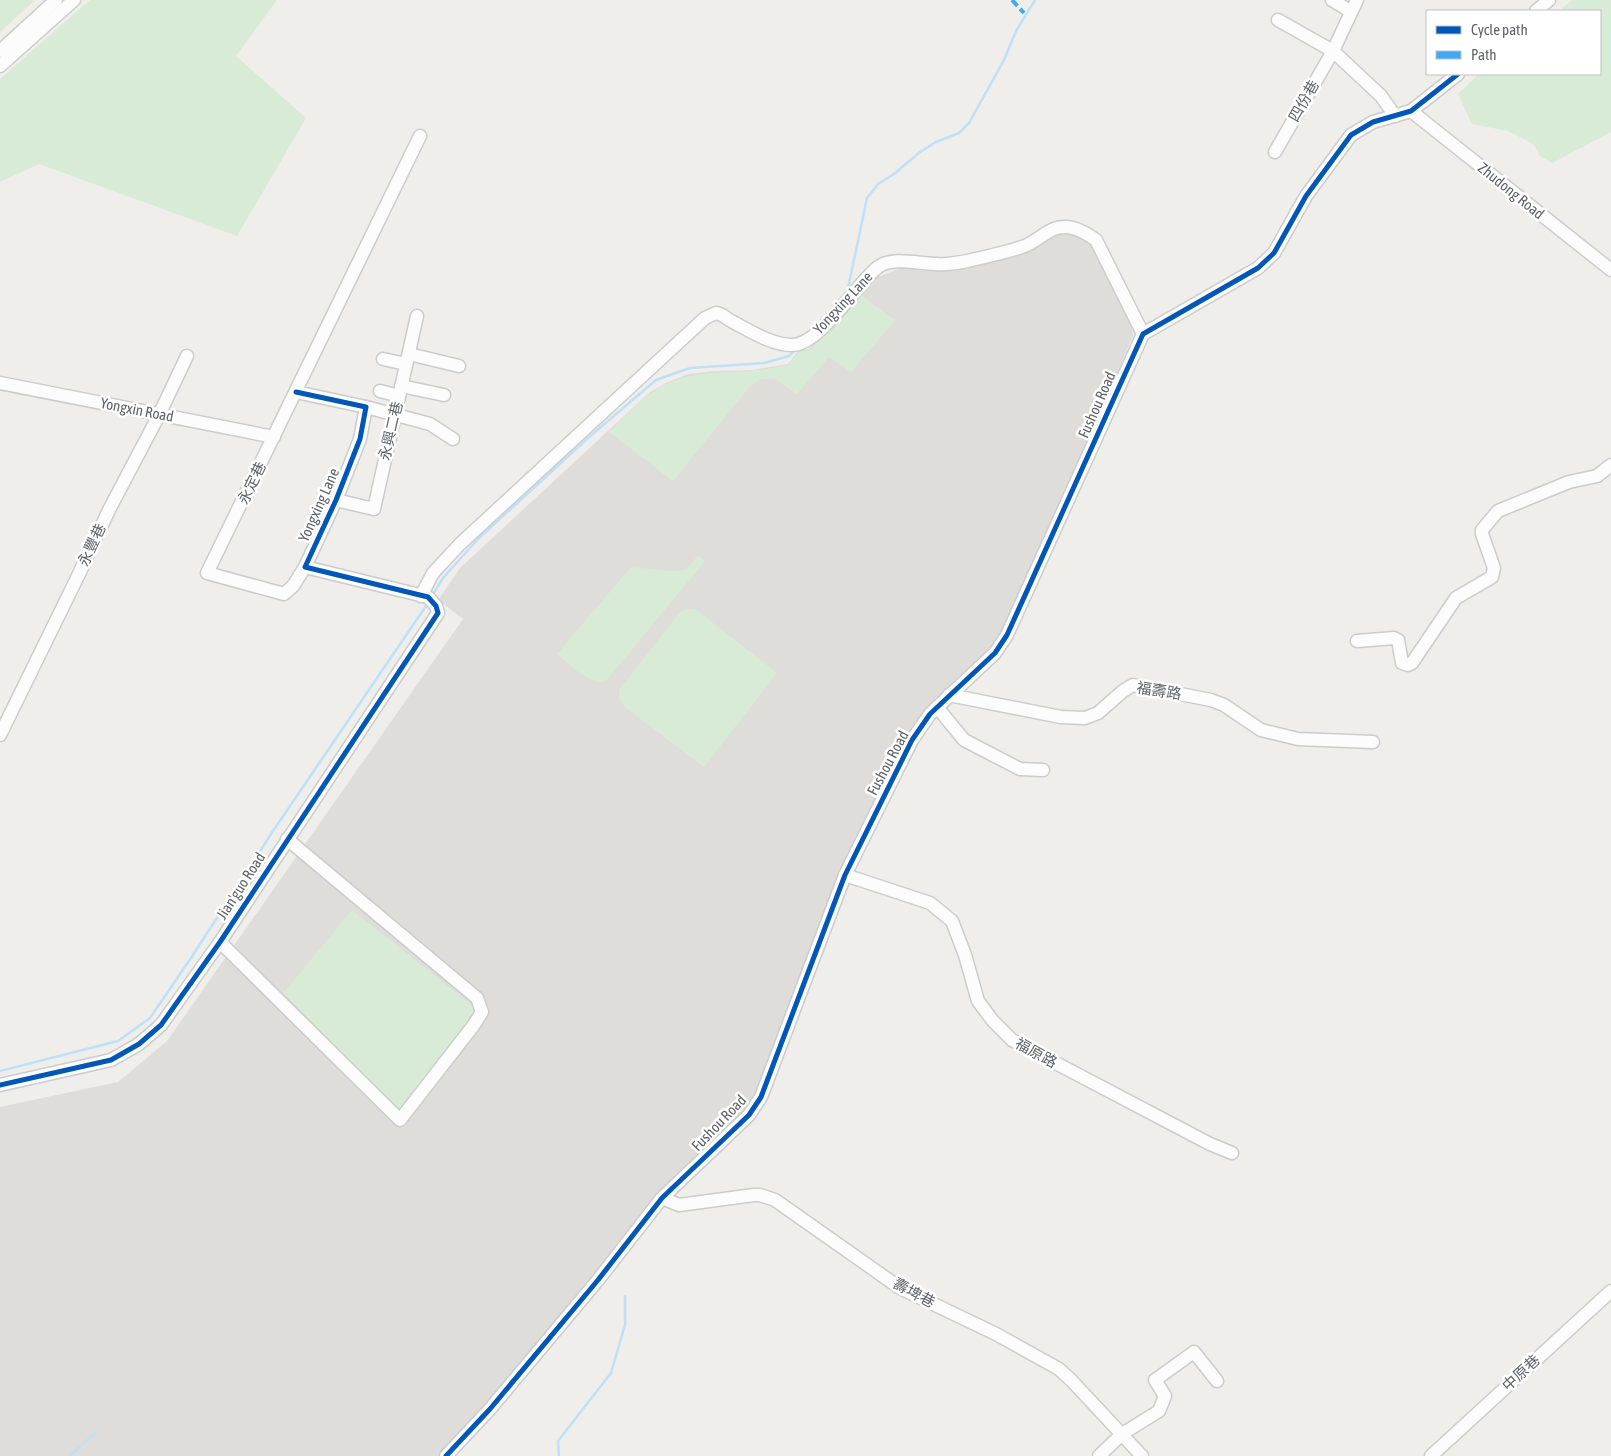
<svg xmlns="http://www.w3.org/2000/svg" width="1611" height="1456" font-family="'Asap Condensed','Noto Sans TC',sans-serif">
  <rect width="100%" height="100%" fill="#efeeea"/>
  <!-- industrial -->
  <path fill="#dfddda" d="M1060 231 1092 239 1131 317 1133 336 1002 637 906 739 760 1086 750 1104 740 1117 676 1174 560 1318 439 1456H0V1107L118 1082 167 1041 463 619 438 600 460 568 650 392 668 382 688 374 712 371 752 370 788 364 798 351 809 349 873 279 906 266 947 267Z"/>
  <!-- green -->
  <g fill="#d8ebd6">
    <path d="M0 0H35L0 32Z"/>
    <path d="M90 0H277L236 56 306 118 237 236 39 164 0 182V79Z"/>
    <path d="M1572 0H1611V132L1552 163 1540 156 1533 144 1508 131 1472 124 1458 94 1479 74H1600V11H1559Z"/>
    <path d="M859 294 895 320 851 372 829 357 797 394 774 378 760 380 751 385 673 481 609 432C623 419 636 404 651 393 681 371 716 374 750 371 763 370 776 367 788 365L799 352 810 350Z"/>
    <path d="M698 555 705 561 606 681C589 686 570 664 557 654L631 567 671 571 686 570Z"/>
    <path d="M694 608 777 673 704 767 625 707 619 698V690L681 611Z"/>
    <path d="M352 910 473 1006 474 1017 404 1106 398 1108 392 1105 280 997Z"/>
  </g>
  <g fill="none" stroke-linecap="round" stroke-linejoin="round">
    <!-- stream -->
    <g stroke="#bfe0f9" stroke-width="2.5">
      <path d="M847 293 867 198 878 184 894 174 920 152 936 142 959 133 969 123 1004 60 1016 31 1035 0"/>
      <path d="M432 596 443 578 478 539 588 438 656 380 690 368 764 363 789 356 795 350"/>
      <path d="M0 1071 118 1041 150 1018 191 958 273 831 428 603"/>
      <path d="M70 1456 96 1432"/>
      <path d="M559 1456 558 1441 611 1373 625 1325V1296"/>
    </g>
    <defs>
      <g id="minor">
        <path d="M1332 0 1350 11"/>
        <path d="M1536 11 1549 0"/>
        <path d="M1278 20 1333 51 1381 96 1395 116"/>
        <path d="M0 51 56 0"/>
        <path d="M0 66 74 0"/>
        <path d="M1411 111 1611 270"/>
        <path d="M1275 152 1333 51 1357 0"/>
        <path d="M409 354 459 366"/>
        <path d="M383 359 406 364"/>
        <path d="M0 383 274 437"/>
        <path d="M401 386 444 395"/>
        <path d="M380 391 399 396"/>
        <path d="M366 407 430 424 453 439"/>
        <path d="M336 500 374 509 417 316"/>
        <path d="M305 567 293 586 284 594 207 573 420 136"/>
        <path d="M421 596 433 573 460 544 705 318 716 313C723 314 727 319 733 322 750 331 772 345 792 345 820 345 856 284 878 267 893 256 919 264 937 264 947 265 957 263 967 261 985 257 1004 253 1022 247 1032 244 1039 237 1048 232 1065 221 1082 230 1096 240L1143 334"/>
        <path d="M1357 641 1394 638 1398 640 1402 663 1408 665 1412 663 1456 598 1492 577 1494 568 1482 534V530L1498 511 1569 482 1597 476 1611 465"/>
        <path d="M949 695 1061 717 1085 718 1098 713 1123 691 1133 685 1211 700 1224 705 1261 730 1298 739 1373 742"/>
        <path d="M937 707 964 740 1020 769 1043 770"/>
        <path d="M0 735 78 576 110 508 159 415 187 356"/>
        <path d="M845 875 930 903 952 921 965 955 978 1001 993 1021 1012 1040 1210 1144 1232 1153"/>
        <path d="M220 942 400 1120 473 1026 482 1012 477 998 287 839"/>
        <path d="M0 1085 111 1060 139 1044 161 1025 220 942 438 613 436 606 428 597 305 567 336 500 360 439 366 407 296 392"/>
        <path d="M662 1198 679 1205 754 1195H760L775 1200 900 1288 996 1334 1059 1369 1071 1380 1142 1456"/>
        <path d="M446 1456 490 1409 598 1280 662 1198 749 1115 761 1097 845 875 912 740 930 714 995 653 1007 635 1143 334 1258 268 1274 253 1306 196 1351 135 1373 122 1411 111 1458 74"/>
        <path d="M1099 1456 1122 1434 1159 1411 1165 1396 1155 1380 1194 1352 1217 1381"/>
        <path d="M1431 1456 1611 1291"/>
      </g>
    </defs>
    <!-- minor casing -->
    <use href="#minor" stroke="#cbcccc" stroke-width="15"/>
    <!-- minor -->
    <use href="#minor" stroke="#fdfcfc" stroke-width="12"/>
    <!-- quiet -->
    <path stroke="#3fa9f5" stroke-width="4" stroke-dasharray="8 4" stroke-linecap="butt" d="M1012 0 1024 13"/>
    <defs>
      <g id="cycleway">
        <path d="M0 1085 111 1060 139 1044 161 1025 220 942 438 613 436 606 428 597 305 567 336 500 360 439 366 407 296 392"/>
        <path d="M446 1456 490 1409 598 1280 662 1198 749 1115 761 1097 845 875 912 740 930 714 995 653 1007 635 1143 334 1258 268 1274 253 1306 196 1351 135 1373 122 1411 111 1458 74"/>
      </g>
    </defs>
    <!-- cycleway casing -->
    <use href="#cycleway" stroke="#fff" stroke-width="8"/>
    <!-- cycleway -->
    <use href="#cycleway" stroke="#0057b8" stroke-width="5"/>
  </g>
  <g text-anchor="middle" stroke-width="5" stroke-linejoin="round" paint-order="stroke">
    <!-- street labels -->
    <g font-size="15" fill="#5f6368" stroke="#fff">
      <text transform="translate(1304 101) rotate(-60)" y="5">四份巷</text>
      <text transform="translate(1511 191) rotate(39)" y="5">Zhudong Road</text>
      <text transform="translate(843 303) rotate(-47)" y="5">Yongxing Lane</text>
      <text transform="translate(1097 405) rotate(-66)" y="5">Fushou Road</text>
      <text transform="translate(137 410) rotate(11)" y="5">Yongxin Road</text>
      <text transform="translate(391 431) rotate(-77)" y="5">永興二巷</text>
      <text transform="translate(252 483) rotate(-64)" y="5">永定巷</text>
      <text transform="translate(319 505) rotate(-66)" y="5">Yongxing Lane</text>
      <text transform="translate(92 545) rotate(-65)" y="5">永豐巷</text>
      <text transform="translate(1159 691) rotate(9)" y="5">福壽路</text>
      <text transform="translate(888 763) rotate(-62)" y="5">Fushou Road</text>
      <text transform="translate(241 886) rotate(-57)" y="5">Jian'guo Road</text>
      <text transform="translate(1036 1053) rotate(29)" y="5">福原路</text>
      <text transform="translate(719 1123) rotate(-46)" y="5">Fushou Road</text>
      <text transform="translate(914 1293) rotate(28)" y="5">壽埤巷</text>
      <text transform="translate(1521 1373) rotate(-43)" y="5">中原巷</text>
    </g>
  </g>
  <!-- legend -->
  <rect x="1426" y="10" width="175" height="65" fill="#ffffff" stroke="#bfc1c3"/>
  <rect x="1436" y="26" width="25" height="8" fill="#0057b8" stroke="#bfc1c3"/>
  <text x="1471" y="35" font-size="15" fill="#5f6368">Cycle path</text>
  <rect x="1436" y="51" width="25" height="8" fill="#3fa9f5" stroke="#bfc1c3"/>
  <text x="1471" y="60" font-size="15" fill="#5f6368">Path</text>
</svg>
